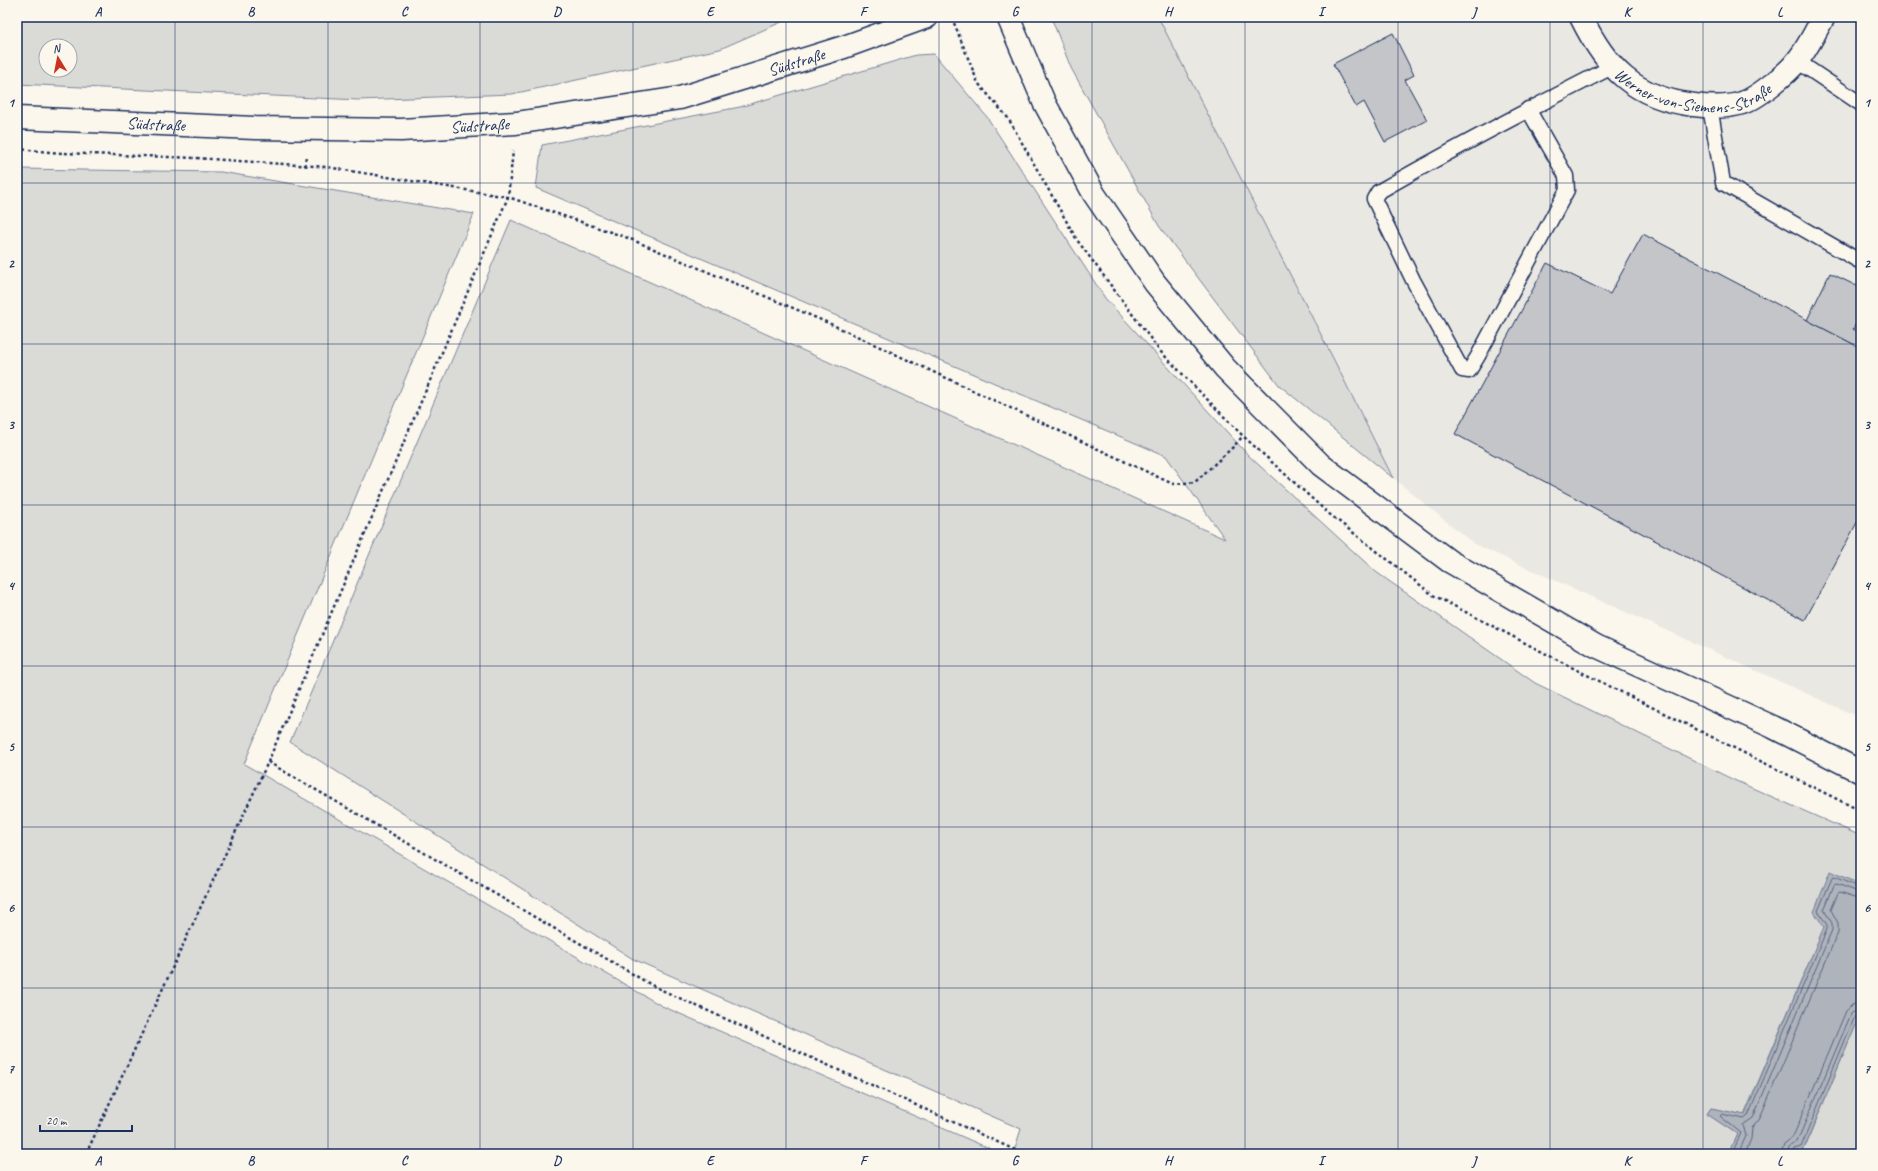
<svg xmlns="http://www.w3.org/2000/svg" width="1878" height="1171" font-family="Caveat,sans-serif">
  <rect width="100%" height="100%" fill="#fbf7ec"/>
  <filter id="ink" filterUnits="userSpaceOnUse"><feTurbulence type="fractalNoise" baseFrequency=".025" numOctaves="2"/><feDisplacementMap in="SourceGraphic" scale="8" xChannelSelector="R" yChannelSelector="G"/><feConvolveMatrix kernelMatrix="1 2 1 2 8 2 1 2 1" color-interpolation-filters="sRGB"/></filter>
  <g filter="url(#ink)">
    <!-- built -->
    <path fill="#eae8e2" d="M1158 17H1861V718L1474 544 1393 478 1335 362Z"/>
    <!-- green -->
    <g fill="#dadad7" stroke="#7a849a" fill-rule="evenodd">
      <path d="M17 17H793L720 49 512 94 359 100 17 84ZM46 46H70V70H46Z"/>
      <path d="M1051 17H1158L1335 362 1393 478 1279 385 1159 226 1071 68Z"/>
      <path d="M934 54 987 117 1105 298 1249 456 1376 572 1535 683 1734 780 1861 836V885L1830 872 1824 927 1744 1115 1711 1108 1707 1114 1737 1134 1728 1154H1013L1021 1129 633 959 290 742 511 220 1225 539 1166 456 536 188 542 145 740 107 916 55Z"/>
      <path d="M17 169 221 172 474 214 244 764 662 1006 1002 1154H17Z"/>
      <path d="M1861 1013V1154H1796L1797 1151 1803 1152Z"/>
    </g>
    <!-- water -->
    <path fill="#afb3bb" stroke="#747e96" d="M1830 871 1861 885V1013L1802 1153 1797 1151 1796 1154H1728L1737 1134 1707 1114 1711 1108 1745 1115 1824 927 1814 912Z"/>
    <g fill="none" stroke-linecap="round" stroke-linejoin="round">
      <!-- shore -->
      <g stroke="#566483" stroke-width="1">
        <path d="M1732 1154 1741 1133 1720 1116 1722 1114 1744 1119 1748 1116 1827 929V925L1818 911 1832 878 1834 877 1861 888"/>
        <path d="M1738 1154 1746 1136 1743 1125 1753 1118 1832 930V923L1824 910 1834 885 1837 884 1861 893"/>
        <path d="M1745 1154 1751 1139 1752 1128 1759 1120 1838 932V923L1831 910 1838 893 1840 892 1861 899"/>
        <path d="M1781 1154 1784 1144 1793 1137 1846 1011 1852 1005 1861 1002"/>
        <path d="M1787 1154 1790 1146 1797 1142 1851 1014 1855 1010 1861 1008"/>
        <path d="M1792 1154 1794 1149 1801 1147 1855 1016 1861 1013"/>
      </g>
    </g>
    <!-- building -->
    <g fill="#c3c5c9" stroke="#1b2f5e">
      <path d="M1393 33 1414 75 1405 80 1427 120 1385 142 1364 102 1356 107 1333 64Z"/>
      <path d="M1643 234 1861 348V515L1805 620 1455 434 1547 263 1610 294Z"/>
      <path d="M1830 273 1861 288V315L1853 329 1861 333V348L1807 320Z"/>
    </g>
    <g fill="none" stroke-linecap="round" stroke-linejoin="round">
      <defs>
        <g id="lane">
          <path d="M1797 61 1861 104"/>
          <path d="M1710 107 1723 183 1861 262"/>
          <path d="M1528 109 1566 176 1567 190 1478 356 1469 371 1462 370 1413 280 1374 199 1378 192C1455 148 1533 107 1612 67"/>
        </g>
        <g id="street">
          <path id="s1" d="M1581 17C1606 68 1634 98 1694 105 1709 107 1727 108 1742 103 1756 99 1788 73 1797 61 1808 48 1815 31 1824 17"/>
          <path id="s2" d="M17 118 255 128 401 130 516 123 680 98 844 47 927 17"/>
        </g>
        <path id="secondary" d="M1008 17 1044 102 1094 194 1155 283 1225 368 1321 465 1449 561 1596 646 1773 727 1861 772"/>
      </defs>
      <!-- lane casing -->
      <use href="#lane" stroke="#1b2f5e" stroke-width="17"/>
      <!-- street casing -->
      <use href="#street" stroke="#1b2f5e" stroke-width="25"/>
      <!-- secondary casing -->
      <use href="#secondary" stroke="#1b2f5e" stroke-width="25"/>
      <!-- path -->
      <g stroke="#1b2f5e" stroke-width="2.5" stroke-dasharray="3 3" stroke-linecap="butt">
        <path d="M954 23 978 83 1008 118 1077 240 1159 350 1243 436 1328 513 1433 595 1577 670 1861 811"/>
        <path d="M17 149 62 153 196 158 327 167 508 197 628 238 833 325 1173 484 1195 482 1233 447 1243 436"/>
        <path d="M305 166 306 155"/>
        <path d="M268 762 655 987 1024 1154"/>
        <path d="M86 1154 268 762 508 197 513 151"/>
      </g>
      <!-- lane -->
      <use href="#lane" stroke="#fbf7ec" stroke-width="14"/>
      <!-- street -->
      <use href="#street" stroke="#fbf7ec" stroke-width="22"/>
      <!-- secondary -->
      <use href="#secondary" stroke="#fbf7ec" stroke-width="22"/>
    </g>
  </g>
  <!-- grid -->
  <path fill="none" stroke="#1b2f5e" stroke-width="1" stroke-opacity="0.55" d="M175 17V1154M328 17V1154M480 17V1154M633 17V1154M786 17V1154M939 17V1154M1092 17V1154M1245 17V1154M1398 17V1154M1550 17V1154M1703 17V1154M17 183H1861M17 344H1861M17 505H1861M17 666H1861M17 827H1861M17 988H1861"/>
  <g text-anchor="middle" stroke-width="3.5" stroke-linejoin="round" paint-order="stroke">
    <!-- street labels -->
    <g font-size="17" fill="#1b2f5e" stroke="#fbf7ec">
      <text dy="6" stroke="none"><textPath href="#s2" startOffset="787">Südstraße</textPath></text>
      <text dy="6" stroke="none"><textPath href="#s1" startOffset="148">Werner-von-Siemens-Straße</textPath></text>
      <text dy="6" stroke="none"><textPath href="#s2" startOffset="139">Südstraße</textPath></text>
      <text dy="6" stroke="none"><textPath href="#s2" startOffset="463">Südstraße</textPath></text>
    </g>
  </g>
  <!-- margin -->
  <rect width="1878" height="1171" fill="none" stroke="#fbf7ec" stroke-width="44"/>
  <!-- north arrow -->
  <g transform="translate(58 58) rotate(350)"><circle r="19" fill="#fbf7ec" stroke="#a1a7b3"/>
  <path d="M0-3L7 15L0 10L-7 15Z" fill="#c8321e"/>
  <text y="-6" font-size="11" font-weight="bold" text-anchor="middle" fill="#1b2f5e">N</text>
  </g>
  <!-- scale -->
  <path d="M40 1125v6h92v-6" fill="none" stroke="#1b2f5e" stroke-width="2"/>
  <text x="46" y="1125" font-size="12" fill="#1b2f5e" stroke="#fbf7ec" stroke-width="3" paint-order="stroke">20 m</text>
  <rect x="22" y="22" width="1834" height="1127" fill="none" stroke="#1b2f5e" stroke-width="1.5"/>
  <g font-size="13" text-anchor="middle" font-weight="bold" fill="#1b2f5e">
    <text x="98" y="16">A</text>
    <text x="251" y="16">B</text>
    <text x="404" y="16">C</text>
    <text x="557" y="16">D</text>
    <text x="710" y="16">E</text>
    <text x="863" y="16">F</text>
    <text x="1015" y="16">G</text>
    <text x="1168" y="16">H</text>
    <text x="1321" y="16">I</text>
    <text x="1474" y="16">J</text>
    <text x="1627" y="16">K</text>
    <text x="1780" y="16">L</text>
    <text x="11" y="107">1</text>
    <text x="1867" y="107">1</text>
    <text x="11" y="268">2</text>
    <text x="1867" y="268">2</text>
    <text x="11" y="429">3</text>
    <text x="1867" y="429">3</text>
    <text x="11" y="590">4</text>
    <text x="1867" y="590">4</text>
    <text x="11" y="751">5</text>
    <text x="1867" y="751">5</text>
    <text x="11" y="912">6</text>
    <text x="1867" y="912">6</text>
    <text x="11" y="1073">7</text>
    <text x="1867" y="1073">7</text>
    <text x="98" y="1165">A</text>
    <text x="251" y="1165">B</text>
    <text x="404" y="1165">C</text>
    <text x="557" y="1165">D</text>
    <text x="710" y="1165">E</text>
    <text x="863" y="1165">F</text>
    <text x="1015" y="1165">G</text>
    <text x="1168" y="1165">H</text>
    <text x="1321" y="1165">I</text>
    <text x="1474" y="1165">J</text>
    <text x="1627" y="1165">K</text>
    <text x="1780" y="1165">L</text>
  </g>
</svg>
